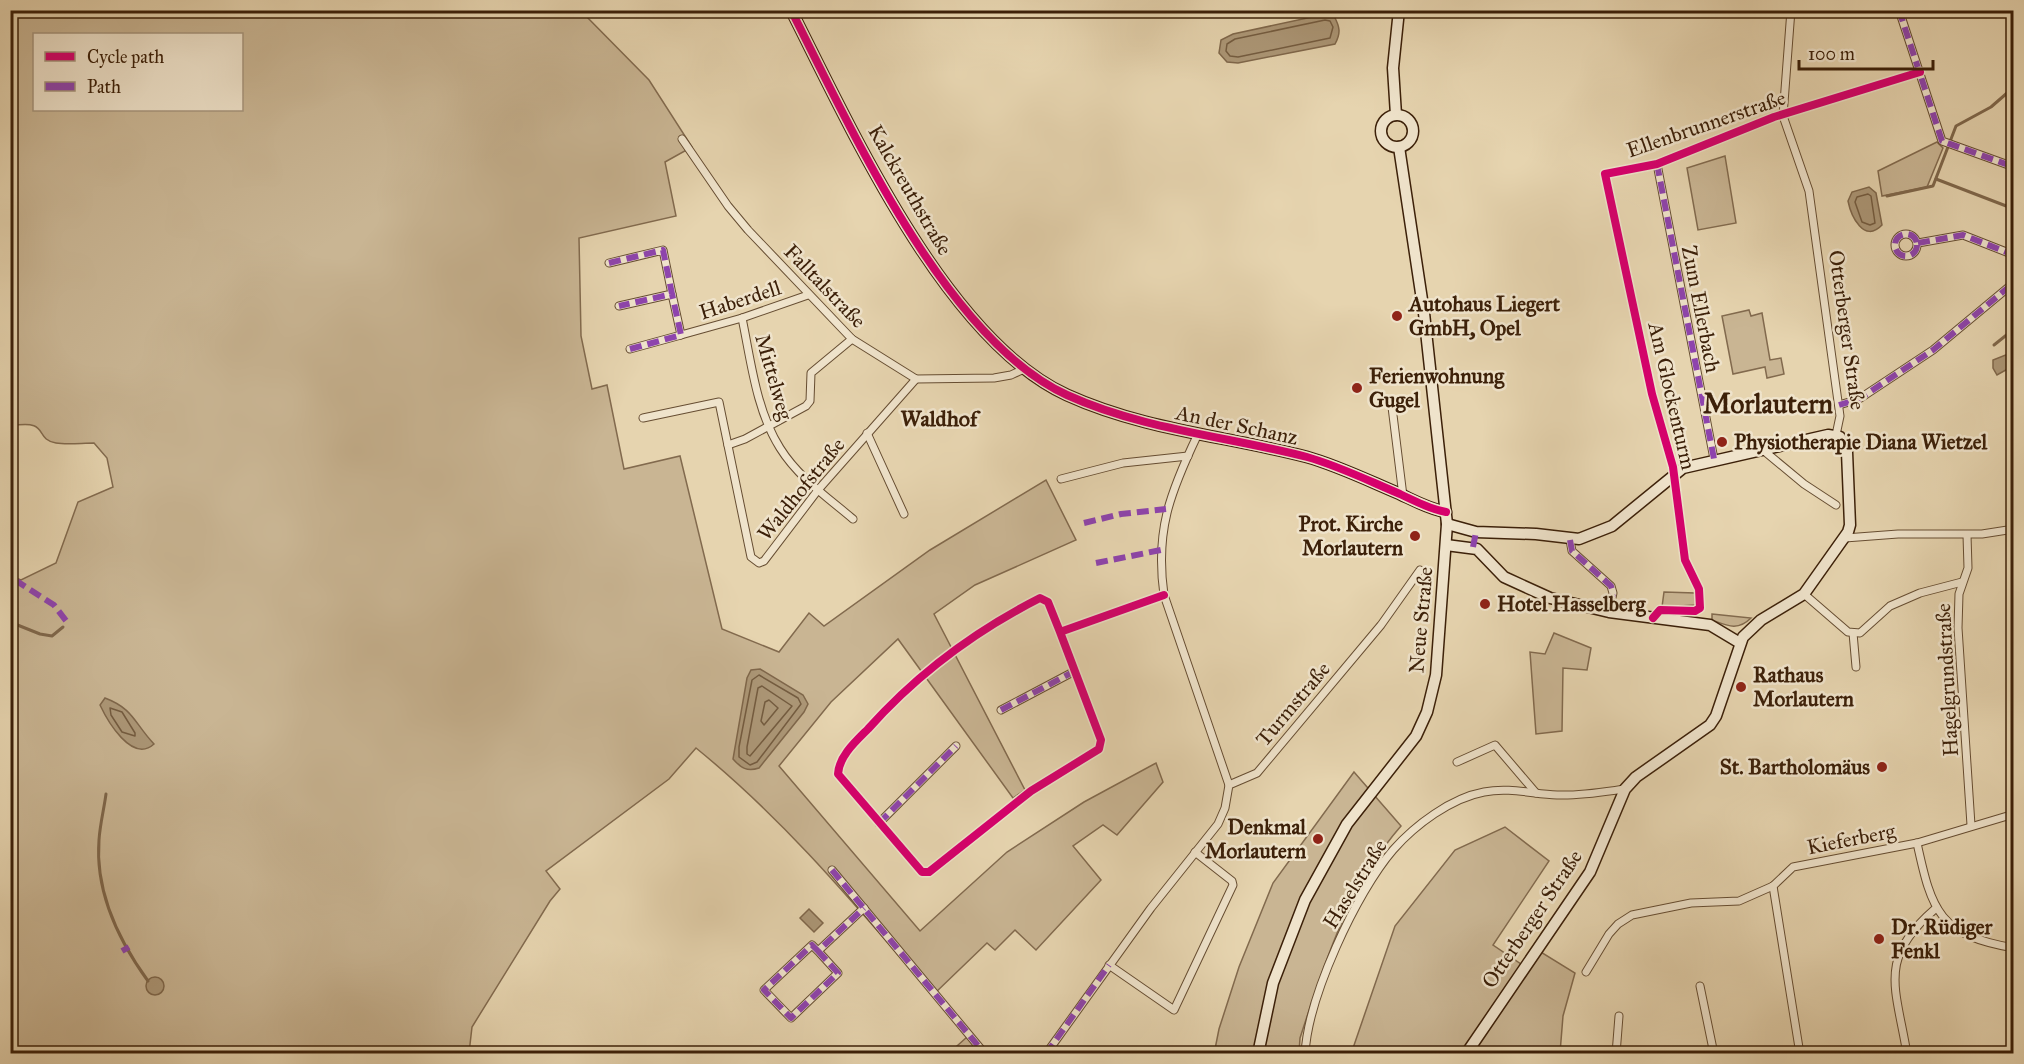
<svg xmlns="http://www.w3.org/2000/svg" width="2024" height="1064" font-family="'IM FELL Great Primer',serif">
  <rect width="100%" height="100%" fill="#e6d4af"/>
  <filter id="stains"><feTurbulence type="fractalNoise" baseFrequency=".00333" numOctaves="4"/><feColorMatrix values="0 0 0 0 .2 0 0 0 0 .09 0 0 0 0 .02 0 0 0 .5 -.17"/></filter>
  <radialGradient id="worn" r=".72"><stop offset=".6" stop-color="#630" stop-opacity="0"/><stop offset="1" stop-color="#630" stop-opacity=".3"/></radialGradient>
  <!-- green -->
  <g fill="#c9b593" stroke="#826a4e" stroke-width="1.5" fill-rule="evenodd">
    <path d="M11 11H581L649 80 692 147 665 162 676 216 579 238 581 336 592 389 607 385 624 469 680 456 722 629 779 652 809 613 824 626 930 550 1046 480 1076 540 975 585 934 614 1025 790 1013 798 898 639 831 702 779 766 920 931 1007 852 1084 802 1156 763 1163 782 1117 835 1103 825 1073 846 1101 880 1036 950 1015 930 995 950 987 943 933 995C857 907 786 821 696 748L669 779 546 871 560 889 550 901 472 1027 469 1053H11V576L21 580 56 563 78 502 113 487 107 458 94 443C82 443 67 445 56 443 33 439 51 419 11 426ZM34 34H242V110H34Z"/>
    <path d="M1937 142 1943 148 1927 187 1882 196 1878 171Z"/>
    <path d="M1725 156 1736 223 1698 230 1687 168Z"/>
    <path d="M1749 310 1751 316 1762 313 1770 360 1781 358 1784 374 1767 378 1765 367 1733 374 1722 316Z"/>
    <path d="M1664 592 1695 593 1696 605 1662 607Z"/>
    <path d="M1712 614 1751 618C1738 631 1728 626 1712 620Z"/>
    <path d="M1554 633 1591 648 1587 670 1563 668 1562 731 1536 734 1530 652 1545 654Z"/>
    <path d="M1354 772 1401 826C1349 885 1324 964 1300 1038L1299 1053 1214 1054 1219 1029 1239 967 1273 883Z"/>
    <path d="M1505 827 1549 861 1493 945 1524 966 1536 949 1575 973 1563 1016 1560 1053 1351 1054 1395 926 1455 850Z"/>
    <path d="M967 1037 981 1054H948Z"/>
  </g>
  <!-- water -->
  <g fill="#ac9777" stroke="#7f674b" stroke-width="1.5">
    <path d="M1326 14 1334 16C1340 27 1341 33 1335 44L1238 63 1227 62 1219 53 1221 40 1233 34Z"/>
    <path d="M1869 187 1876 193 1882 225C1864 244 1851 216 1848 201L1852 192Z"/>
    <path d="M2013 352V366L1997 375 1993 368V360Z"/>
    <path d="M760 669 803 695 808 704 804 712 759 768C747 772 741 768 733 759L747 678 751 670Z"/>
    <path d="M105 698C134 709 134 723 154 744 132 764 107 720 100 705Z"/>
    <path d="M809 909 823 923 814 932 800 918Z"/>
    <circle cx="155" cy="986" r="9"/>
  </g>
  <g fill="none" stroke-linecap="round" stroke-linejoin="round">
    <!-- shore -->
    <g stroke="#745c40" stroke-width="1.5">
      <path d="M1325 20 1330 21 1333 27 1330 38 1238 57 1230 56 1226 51 1227 44 1235 39Z"/>
      <path d="M1868 194 1871 196 1875 223 1870 225 1862 222 1855 202 1857 197Z"/>
      <path d="M759 675 798 698 801 704 757 762 750 765 739 757V747L752 680Z"/>
      <path d="M762 686 792 706 750 756 747 754V747L758 688Z"/>
      <path d="M769 700 778 708 764 725 761 721 765 702Z"/>
      <path d="M110 708 122 712 135 733V736L122 732 111 715Z"/>
    </g>
    <!-- stream -->
    <g stroke="#7f674b" stroke-width="3">
      <path d="M1936 179 2014 209"/>
      <path d="M1887 196 1933 186 1956 126 1991 107 2014 87"/>
      <path d="M1994 345 2014 329"/>
      <path d="M10 622 40 634 52 636 63 627"/>
      <path d="M106 794C104 809 100 824 99 840 95 891 119 941 148 981"/>
    </g>
    <defs>
      <g id="street">
        <path d="M1791 10 1783 116 1809 191 1840 416 1836 435"/>
        <path d="M1899 10 1942 141 2014 167"/>
        <path d="M2011 10 2014 27"/>
        <path d="M682 139 728 206 748 230 852 339 916 379 994 378 1011 375 1024 369"/>
        <path d="M1657 164 1714 459"/>
        <circle cx="1906" cy="245" r="11"/>
        <path d="M1918 243 1963 235 2014 255"/>
        <path d="M609 263 663 250 672 294 619 306"/>
        <path d="M742 318C751 361 756 410 780 448 798 477 827 497 853 519"/>
        <path d="M681 335 742 318 808 295"/>
        <path d="M630 349 681 335 672 294"/>
        <path d="M1839 405 1859 399 1933 350 2010 286 2014 277"/>
        <path d="M1392 407 1403 496"/>
        <path d="M643 418 719 402 751 557 759 563 764 561 818 490 916 379"/>
        <path d="M867 433 904 514"/>
        <path d="M1197 436C1170 493 1155 531 1164 595L1229 785"/>
        <path d="M728 445 745 439 806 406 810 401 811 373 852 339"/>
        <path d="M1763 450 1804 484 1836 505"/>
        <path d="M1061 479 1123 463 1188 456"/>
        <path d="M1967 535 1968 568 1959 594 1958 628 1971 825"/>
        <path d="M1845 538 1898 534H1982L2014 529"/>
        <path d="M1570 540 1572 551 1611 586 1613 593 1609 612"/>
        <path d="M1804 594 1848 632 1860 633 1890 606 1920 593 1962 582"/>
        <path d="M1653 618 1660 610 1695 611 1700 608 1699 589 1685 560 1673 467 1652 394 1605 174 1657 164 1774 117 1920 72"/>
        <path d="M1060 632 1101 740 1099 749 1031 791 929 872H922L838 774C839 756 856 741 868 729 917 674 975 631 1040 598L1048 602 1060 632 1164 595"/>
        <path d="M1853 633 1856 667"/>
        <path d="M1001 710 1073 672"/>
        <path d="M1457 762 1495 745 1536 793"/>
        <path d="M879 823 956 746"/>
        <path d="M1917 843C1932 912 1939 935 2014 948"/>
        <path d="M832 870 985 1054"/>
        <path d="M1773 886 1800 1054"/>
        <path d="M818 951 838 973 791 1018 764 990 812 945 818 951 864 908"/>
        <path d="M1109 965 1174 1010 1233 885 1232 881 1195 852"/>
        <path d="M1586 972 1609 934 1618 924 1632 915 1691 903 1739 901 1773 886 1793 867 1917 843 2014 814"/>
        <path d="M1700 986 1714 1054"/>
        <path d="M2008 1053 2014 1052"/>
        <path d="M1046 1054 1151 908 1218 824 1225 808 1229 785 1257 773 1381 625 1420 570"/>
        <path d="M1305 1054C1308 997 1356 893 1393 850 1415 825 1451 798 1484 792 1509 787 1533 794 1557 795 1580 796 1603 792 1625 789"/>
        <path d="M1616 1054 1619 1016"/>
        <path d="M1907 1054C1896 987 1877 959 1935 909"/>
      </g>
      <g id="secondary">
        <path d="M791 10C850 126 945 339 1067 395 1144 430 1226 436 1307 457 1339 466 1369 481 1400 494 1415 501 1429 509 1446 512"/>
        <path d="M1396 115 1393 68 1399 10"/>
        <circle cx="1397" cy="131" r="16"/>
        <path d="M1447 524 1476 532 1536 534 1579 539 1612 526 1683 468 1828 435 1840 437 1847 452 1850 525 1848 532 1804 594 1761 620 1743 637 1716 716 1710 725 1636 777 1625 789 1590 872 1466 1054"/>
        <path d="M1446 545 1477 549 1504 577 1550 598 1609 612 1710 625 1740 643"/>
        <path d="M1258 1054 1273 983 1305 900 1347 824 1416 736 1427 712 1436 675 1447 524 1424 313 1399 147"/>
      </g>
    </defs>
    <!-- street casing -->
    <use href="#street" stroke="#664d32" stroke-width="9"/>
    <!-- secondary casing -->
    <use href="#secondary" stroke="#3c2009" stroke-width="13"/>
    <!-- street -->
    <use href="#street" stroke="#efe3cb" stroke-width="7"/>
    <!-- secondary -->
    <use href="#secondary" stroke="#efe3cb" stroke-width="10"/>
    <!-- quiet -->
    <g stroke="#8e44ad" stroke-width="6" stroke-dasharray="12 6" stroke-linecap="butt">
      <path d="M1899 10 1942 141 2014 167"/>
      <path d="M2011 10 2014 27"/>
      <path d="M1657 164 1714 459"/>
      <circle cx="1906" cy="245" r="11"/>
      <path d="M1918 243 1963 235 2014 255"/>
      <path d="M609 263 663 250 672 294 619 306"/>
      <path d="M630 349 681 335 672 294"/>
      <path d="M1839 405 1859 399 1933 350 2010 286 2014 277"/>
      <path d="M1084 523 1121 514 1166 509"/>
      <path d="M1570 540 1572 551 1611 586 1613 593 1609 612"/>
      <path d="M1473 547 1476 532"/>
      <path d="M1096 563 1161 550"/>
      <path d="M15 580 54 605 67 622"/>
      <path d="M1001 710 1073 672"/>
      <path d="M879 823 956 746"/>
      <path d="M832 870 985 1054"/>
      <path d="M122 951 129 947"/>
      <path d="M818 951 838 973 791 1018 764 990 812 945 818 951 864 908"/>
      <path d="M1046 1054 1109 965"/>
    </g>
    <defs>
      <g id="cycleway">
        <path d="M791 10C850 126 945 339 1067 395 1144 430 1226 436 1307 457 1339 466 1369 481 1400 494 1415 501 1429 509 1446 512"/>
        <path d="M1653 618 1660 610 1695 611 1700 608 1699 589 1685 560 1673 467 1652 394 1605 174 1657 164 1774 117 1920 72"/>
        <path d="M1060 632 1101 740 1099 749 1031 791 929 872H922L838 774C839 756 856 741 868 729 917 674 975 631 1040 598L1048 602 1060 632 1164 595"/>
      </g>
    </defs>
    <!-- cycleway casing -->
    <use href="#cycleway" stroke="#efe3cb" stroke-width="11"/>
    <!-- cycleway -->
    <use href="#cycleway" stroke="#d6006c" stroke-width="8"/>
  </g>
  <!-- markers -->
  <g fill="#8f2418" stroke="#efe3cb" stroke-width="2">
    <circle cx="1397" cy="316" r="6"/>
    <circle cx="1357" cy="388" r="6"/>
    <circle cx="1722" cy="442" r="6"/>
    <circle cx="1415" cy="536" r="6"/>
    <circle cx="1485" cy="604" r="6"/>
    <circle cx="1741" cy="687" r="6"/>
    <circle cx="1882" cy="767" r="6"/>
    <circle cx="1318" cy="839" r="6"/>
    <circle cx="1879" cy="939" r="6"/>
  </g>
  <g text-anchor="middle" stroke-width="5" stroke-linejoin="round" paint-order="stroke">
    <!-- street labels -->
    <g font-size="21" fill="#3c2009" stroke="#efe3cb">
      <text transform="translate(1706 124) rotate(-19)" y="7">Ellenbrunnerstraße</text>
      <text transform="translate(910 190) rotate(60)" y="7">Kalckreuthstraße</text>
      <text transform="translate(825 286) rotate(46)" y="7">Falltalstraße</text>
      <text transform="translate(740 300) rotate(-18)" y="7">Haberdell</text>
      <text transform="translate(1701 309) rotate(79)" y="7">Zum Ellerbach</text>
      <text transform="translate(1847 330) rotate(82)" y="7">Otterberger Straße</text>
      <text transform="translate(774 377) rotate(74)" y="7">Mittelweg</text>
      <text transform="translate(1672 396) rotate(77)" y="7">Am Glockenturm</text>
      <text transform="translate(1237 425) rotate(12)" y="7">An der Schanz</text>
      <text transform="translate(801 489) rotate(-51)" y="7">Waldhofstraße</text>
      <text transform="translate(1421 620) rotate(-85)" y="7">Neue Straße</text>
      <text transform="translate(1947 680) rotate(-93)" y="7">Hagelgrundstraße</text>
      <text transform="translate(1293 704) rotate(-50)" y="7">Turmstraße</text>
      <text transform="translate(1851 839) rotate(-11)" y="7">Kieferberg</text>
      <text transform="translate(1355 884) rotate(-58)" y="7">Haselstraße</text>
      <text transform="translate(1532 919) rotate(-56)" y="7">Otterberger Straße</text>
    </g>
    <!-- poi labels -->
    <g font-size="21" font-weight="bold" fill="#3c2009" stroke="#efe3cb" text-anchor="start">
      <text x="1409" y="311">Autohaus Liegert<tspan x="1409" dy="24">GmbH, Opel</tspan></text>
      <text x="1369" y="383">Ferienwohnung<tspan x="1369" dy="24">Gugel</tspan></text>
      <text x="1734" y="449">Physiotherapie Diana Wietzel</text>
      <text x="1403" y="531" text-anchor="end">Prot. Kirche<tspan x="1403" dy="24">Morlautern</tspan></text>
      <text x="1497" y="611">Hotel Hasselberg</text>
      <text x="1753" y="682">Rathaus<tspan x="1753" dy="24">Morlautern</tspan></text>
      <text x="1870" y="774" text-anchor="end">St. Bartholomäus</text>
      <text x="1306" y="834" text-anchor="end">Denkmal<tspan x="1306" dy="24">Morlautern</tspan></text>
      <text x="1891" y="934">Dr. Rüdiger<tspan x="1891" dy="24">Fenkl</tspan></text>
    </g>
    <!-- neighbourhood labels -->
    <g font-size="22" font-weight="bold" fill="#3c2009" stroke="#efe3cb">
      <text x="939" y="426">Waldhof</text>
    </g>
    <!-- district labels -->
    <g font-size="27" font-weight="bold" fill="#3c2009" stroke="#efe3cb">
      <text x="1768" y="413">Morlautern</text>
    </g>
  </g>
  <!-- margin -->
  <rect width="2024" height="1064" fill="none" stroke="#e6d4af" stroke-width="36"/>
  <rect x="12" y="12" width="2000" height="1040" fill="none" stroke="#3c2009" stroke-width="3"/>
  <rect x="18" y="18" width="1988" height="1028" fill="none" stroke="#3c2009" stroke-width="1.5"/>
  <!-- legend -->
  <rect x="33" y="33" width="210" height="78" fill="#efe3cb" stroke="#a7957d" stroke-width="1.5"/>
  <rect x="45" y="52" width="30" height="9" fill="#d6006c" stroke="#a7957d" stroke-width="1.5"/>
  <text x="87" y="63" font-size="18" fill="#3c2009">Cycle path</text>
  <rect x="45" y="82" width="30" height="9" fill="#8e44ad" stroke="#a7957d" stroke-width="1.5"/>
  <text x="87" y="93" font-size="18" fill="#3c2009">Path</text>
  <!-- scale -->
  <path d="M1799 60v9h134v-9" fill="none" stroke="#3c2009" stroke-width="3"/>
  <text x="1808" y="60" font-size="18" fill="#3c2009" stroke="#efe3cb" stroke-width="4.5" paint-order="stroke">100 m</text>
  <rect width="100%" height="100%" filter="url(#stains)"/>
  <rect width="100%" height="100%" fill="url(#worn)"/>
</svg>
